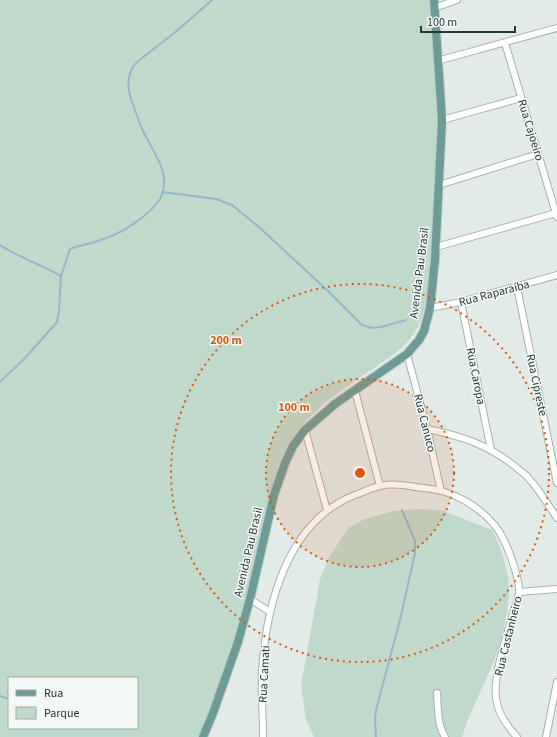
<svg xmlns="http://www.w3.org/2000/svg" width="557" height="737" font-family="'Source Sans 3',sans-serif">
  <rect width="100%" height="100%" fill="#e3ebe9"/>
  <!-- green -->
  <g fill="#bfdaca" fill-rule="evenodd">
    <path d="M0 0H432L439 124 427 300C423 315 419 329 408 341 400 351 388 358 377 366 357 380 331 396 314 413 298 429 288 446 278 466L238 635 200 737H0ZM9 678H137V728H9Z"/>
    <path d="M420 509 444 511 492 530C500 545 509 570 509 588 510 608 501 645 493 663 483 688 470 711 462 737H314L306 720 301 686 320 579 329 557 349 527 365 519 393 511Z"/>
  </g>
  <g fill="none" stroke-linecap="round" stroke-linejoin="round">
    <!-- stream -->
    <g stroke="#92b8ca" stroke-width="2">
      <path d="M163 192 216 199 232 205 260 228 327 290 362 325 372 328 381 327 406 320"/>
      <path d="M0 245C19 257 41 265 61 276"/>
      <path d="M0 382 25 358 57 322 59 311 61 276 70 249C82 245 94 243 106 238 122 233 150 215 160 199 165 190 165 178 162 169 158 157 150 145 144 133 139 123 136 112 132 102 127 87 126 74 137 62L178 30 212 0"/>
      <path d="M0 696 9 699"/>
      <path d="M376 737 375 719 376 710 400 620 415 553V541L402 510"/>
    </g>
    <defs>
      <g id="minor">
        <path d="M434 8 457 0"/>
        <path d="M505 43 557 217"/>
        <path d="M437 61 557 28"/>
        <path d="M442 120 521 98"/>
        <path d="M439 185 538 154"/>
        <path d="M436 247 556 213"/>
        <path d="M517 287 557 483"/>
        <path d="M461 302 491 450"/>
        <path d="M430 308 461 302 557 275"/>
        <path d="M407 354 427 429 441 491"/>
        <path d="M355 391 380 486"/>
        <path d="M427 429C462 436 489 445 517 468 521 472 527 475 530 480 541 492 548 505 557 518"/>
        <path d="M305 430 327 510"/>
        <path d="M519 592 557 589"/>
        <path d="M250 599 270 612"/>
        <path d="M437 693C438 707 437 724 445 737"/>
        <path d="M263 737C263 715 261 693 262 671 266 606 287 521 355 495 363 492 371 488 380 486 390 483 405 485 416 487 424 488 433 489 442 491 462 497 483 510 496 527 506 540 519 575 519 591 519 599 514 609 512 617 506 639 491 681 497 703 499 716 509 728 517 737"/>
        <path d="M546 737 557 682"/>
      </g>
      <path id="major" d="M203 737 213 713 238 642 250 599 274 495 285 463 293 446 305 430 335 404 407 354 419 340 424 331 430 308 435 259 442 120 434 0"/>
    </defs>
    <!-- minor casing -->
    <use href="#minor" stroke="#a6b2b0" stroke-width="8"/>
    <!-- major casing -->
    <use href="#major" stroke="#c2c8c7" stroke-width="10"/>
    <!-- minor -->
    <use href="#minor" stroke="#fff" stroke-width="6"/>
    <!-- major -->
    <use href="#major" stroke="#6d9c97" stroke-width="8"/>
  </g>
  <!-- distance rings -->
  <circle cx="360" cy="473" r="94" fill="#de570e" fill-opacity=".12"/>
  <g fill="none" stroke="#de570e" stroke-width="2" stroke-dasharray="2 4">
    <circle cx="360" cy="473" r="94"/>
    <circle cx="360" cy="473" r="189"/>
  </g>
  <g text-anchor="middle" stroke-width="3" stroke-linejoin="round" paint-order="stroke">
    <!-- street labels -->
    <g font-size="12" fill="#253a38" stroke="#f3f8f6">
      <text transform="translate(531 130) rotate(73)" y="4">Rua Cajoeiro</text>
      <text transform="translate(419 273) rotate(-83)" y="4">Avenida Pau Brasil</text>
      <text transform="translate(494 293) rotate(-15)" y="4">Rua Raparaíba</text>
      <text transform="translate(476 376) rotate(79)" y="4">Rua Caropa</text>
      <text transform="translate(537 385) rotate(78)" y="4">Rua Cipreste</text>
      <text transform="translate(425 423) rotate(76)" y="4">Rua Canuco</text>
      <text transform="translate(248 552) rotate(-77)" y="4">Avenida Pau Brasil</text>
      <text transform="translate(508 636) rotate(-76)" y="4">Rua Castanheiro</text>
      <text transform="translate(264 674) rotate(-87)" y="4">Rua Camati</text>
    </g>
  </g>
  <circle cx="360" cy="473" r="6" fill="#de570e" stroke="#f3f8f6" stroke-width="2"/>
  <g font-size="12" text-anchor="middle" font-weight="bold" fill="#de570e" stroke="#f3f8f6" stroke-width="3" stroke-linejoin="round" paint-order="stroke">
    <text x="226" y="344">200 m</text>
    <text x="294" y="411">100 m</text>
  </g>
  <!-- legend -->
  <rect x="8" y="677" width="130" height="52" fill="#f3f8f6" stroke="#a1acaa"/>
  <rect x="16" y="690" width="20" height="6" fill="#6d9c97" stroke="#a1acaa"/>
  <text x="44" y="697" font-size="12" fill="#253a38">Rua</text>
  <rect x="16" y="707" width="20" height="12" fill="#bfdaca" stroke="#a1acaa"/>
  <text x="44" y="717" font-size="12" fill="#253a38">Parque</text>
  <!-- scale -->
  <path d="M421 26v6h94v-6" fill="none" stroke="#253a38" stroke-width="2"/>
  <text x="427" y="26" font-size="12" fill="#253a38" stroke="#f3f8f6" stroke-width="3" paint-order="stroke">100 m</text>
</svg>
